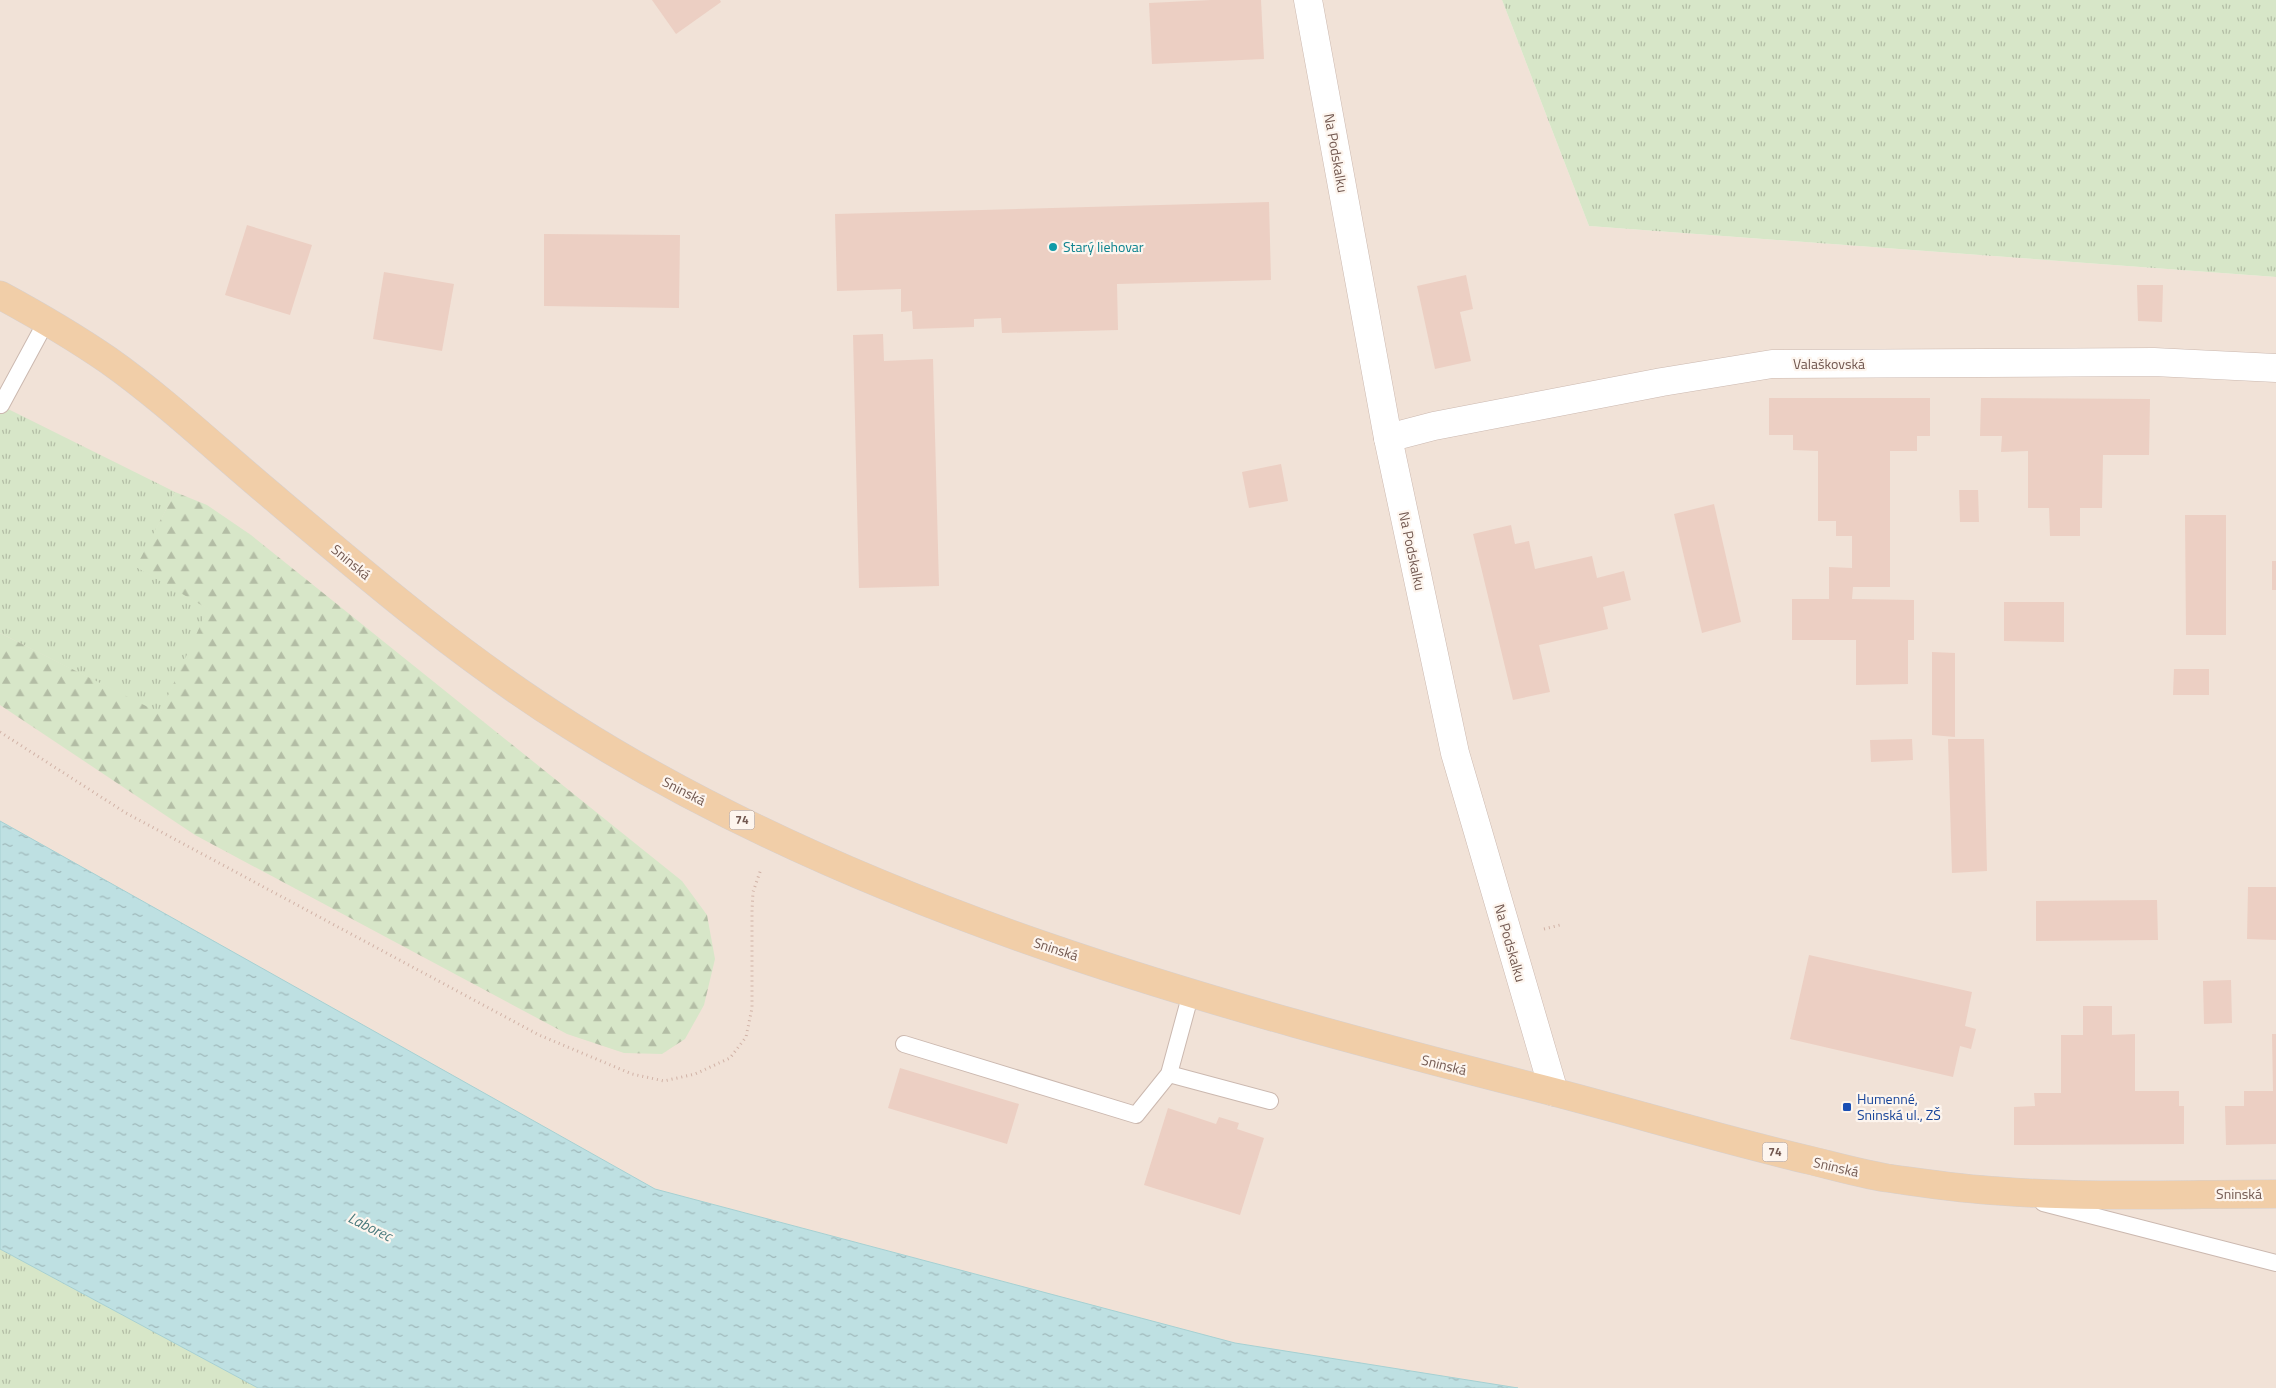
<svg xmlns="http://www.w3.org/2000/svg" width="2276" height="1388" font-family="'Titillium Web',sans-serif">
  <defs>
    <pattern id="grass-tufts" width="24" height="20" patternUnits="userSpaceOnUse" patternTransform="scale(1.25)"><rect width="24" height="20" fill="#d7e6c8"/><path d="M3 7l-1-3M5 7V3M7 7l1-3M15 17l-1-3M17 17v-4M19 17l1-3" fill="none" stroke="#b3bda5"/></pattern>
    <pattern id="forest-firs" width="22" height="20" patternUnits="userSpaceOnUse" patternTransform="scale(1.25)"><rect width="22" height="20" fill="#d7e6c8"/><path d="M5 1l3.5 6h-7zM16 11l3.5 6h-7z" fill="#b3bda5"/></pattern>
    <pattern id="water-ripples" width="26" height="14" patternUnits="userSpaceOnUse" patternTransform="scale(1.25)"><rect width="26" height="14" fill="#bee0e2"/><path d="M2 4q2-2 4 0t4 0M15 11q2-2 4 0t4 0" fill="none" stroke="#9fb8ba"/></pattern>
  </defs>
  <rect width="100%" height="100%" fill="#faf1e8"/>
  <!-- residential -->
  <path fill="#f1e2d7" d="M0 0H1502L1589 226 2276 277V1388H0Z"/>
  <!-- grass -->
  <g fill="url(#grass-tufts)">
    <path d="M1502 0H2276V277L1589 226Z"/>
    <path d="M0 405 175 492 137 567 209 609 160 714 0 633Z"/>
    <path d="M0 1249 258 1388H0Z"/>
  </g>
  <!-- forest -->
  <path fill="url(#forest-firs)" d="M175 492 207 505 251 535 682 881 707 915 715 959 704 1005 685 1039 662 1054 624 1053 567 1034 195 835 0 705V633L160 713 208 609 136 567Z"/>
  <!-- water -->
  <path fill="url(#water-ripples)" stroke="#a6d0d2" d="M0 821 655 1189 1235 1343 1518 1388H258L0 1249Z"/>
  <!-- building -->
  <g fill="#eccfc3">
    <path d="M652 0H720L721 2 676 34Z"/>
    <path d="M1211 0H1261L1264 59 1152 64 1149 3Z"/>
    <path d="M1269 202 1271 280 1117 284 1118 330 1002 333 1001 318 974 319V327L913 329 912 311 901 312V289L837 291 835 214Z"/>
    <path d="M247 225 312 245 290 315 225 295Z"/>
    <path d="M544 234 680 235 679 308 544 306Z"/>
    <path d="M384 272 454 284 442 351 373 339Z"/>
    <path d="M1466 275 1473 309 1460 312 1471 361 1435 369 1417 286Z"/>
    <path d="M2137 285H2163L2162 322 2138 321Z"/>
    <path d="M883 334 884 361 933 359 939 586 859 588 853 335Z"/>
    <path d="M1769 398H1930V436H1917V451H1890V587H1853L1852 599 1914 600V640H1908V684L1856 685V640H1792V599H1829V567L1852 568V536H1836V521H1818V451L1793 450V435H1769Z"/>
    <path d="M1981 398 2150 399 2149 455H2103L2102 508H2080V536H2050L2049 508H2028V451L2001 452 2002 436H1980Z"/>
    <path d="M1281 464 1288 501 1249 508 1242 472Z"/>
    <path d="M1959 490H1978L1979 522H1960Z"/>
    <path d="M1714 504 1741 622 1702 633 1674 514Z"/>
    <path d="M2185 515H2226V635H2186Z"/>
    <path d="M1511 525 1515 544 1529 541 1535 569 1592 556 1597 578 1624 571 1631 600 1603 607 1608 629 1539 645 1550 692 1513 700 1473 534Z"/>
    <rect x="2272" y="561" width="4" height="29"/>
    <path d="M2004 602H2064V642L2004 641Z"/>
    <path d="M1932 652 1955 653V737L1932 735Z"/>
    <path d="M2174 669H2209V695H2173Z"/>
    <path d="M1912 739 1913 760 1871 762 1870 740Z"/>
    <path d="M1948 739H1984L1987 871 1952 873Z"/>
    <path d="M2248 887H2276V940L2247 939Z"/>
    <path d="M2157 900 2158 940 2036 941V901Z"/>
    <path d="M1809 955 1972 992 1965 1026 1976 1029 1971 1049 1960 1046 1953 1077 1790 1039Z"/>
    <path d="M2231 980 2232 1023 2204 1024 2203 981Z"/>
    <path d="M2083 1006H2112V1035L2135 1034V1091H2179V1106H2184V1144L2014 1145V1107L2035 1106 2034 1093H2061V1035H2083Z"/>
    <path d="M2272 1034H2276V1144L2226 1145 2225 1106H2244V1091H2273Z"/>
    <path d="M900 1068 1019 1104 1007 1144 888 1108Z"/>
    <path d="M1168 1108 1216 1124 1219 1117 1239 1123 1237 1129 1264 1138 1240 1215 1144 1185Z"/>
  </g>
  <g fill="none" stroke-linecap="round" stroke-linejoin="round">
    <defs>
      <g id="service">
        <path d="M1 405 47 320"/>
        <path d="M904 1044 1136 1115 1169 1074 1191 993"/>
        <path d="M1169 1074 1270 1101"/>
        <path d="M2043 1203 2276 1263"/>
      </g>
      <path id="minor" d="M1388 438 1434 426 1662 382 1772 364 2154 362 2276 368"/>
      <path id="tertiary" d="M1308 0 1388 438 1455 753 1554 1092"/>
      <path id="primary" d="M0 295C37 315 73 336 108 360 166 401 218 451 272 496 369 578 464 659 571 726 863 911 1214 1005 1546 1090 1635 1113 1723 1140 1813 1161 1837 1167 1862 1174 1887 1178 1924 1183 1962 1189 1999 1191 2091 1198 2184 1194 2276 1194"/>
    </defs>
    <!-- service casing -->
    <use href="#service" stroke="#cbb8af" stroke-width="18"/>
    <!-- minor casing -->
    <use href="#minor" stroke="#cbb8af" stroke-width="29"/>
    <!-- tertiary casing -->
    <use href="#tertiary" stroke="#cbb8af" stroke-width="29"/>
    <!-- primary casing -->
    <use href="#primary" stroke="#d7d0ce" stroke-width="29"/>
    <!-- path -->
    <g stroke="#d1b2a6" stroke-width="3" stroke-dasharray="1 4" stroke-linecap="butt">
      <path d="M0 732 126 813 539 1035 632 1074 664 1081 695 1074 730 1058 746 1037 752 1008V910L753 892 761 869"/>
      <path d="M1544 929 1560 925"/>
    </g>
    <!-- service -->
    <use href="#service" stroke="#fff" stroke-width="16"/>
    <!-- minor -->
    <use href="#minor" stroke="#fff" stroke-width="28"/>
    <!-- tertiary -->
    <use href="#tertiary" stroke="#fff" stroke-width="28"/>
    <!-- primary -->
    <use href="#primary" stroke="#f1cea8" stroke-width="28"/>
  </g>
  <!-- markers -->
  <circle fill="#0f9aa8" stroke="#fdf5ee" stroke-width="2" cx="1053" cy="247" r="5"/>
  <rect fill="#1a4fb4" stroke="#fdf5ee" stroke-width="2" x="1842" y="1102" width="10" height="10" rx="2.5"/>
  <g text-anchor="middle" stroke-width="4.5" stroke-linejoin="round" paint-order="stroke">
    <!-- shield labels -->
    <g fill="#fdf5ee" stroke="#9b867f" stroke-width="1">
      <rect x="729.5" y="810.5" width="25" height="19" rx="4"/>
      <rect x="1762.5" y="1142.5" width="25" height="19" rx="4"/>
    </g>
    <g font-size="12" font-weight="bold" fill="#71574f">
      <text x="742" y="824">74</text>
      <text x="1775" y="1156">74</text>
    </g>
    <!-- street labels -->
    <g font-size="14" fill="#71574f" stroke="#fdf5ee">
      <text transform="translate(1336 153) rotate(80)" y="5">Na Podskalku</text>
      <text x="1829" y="369">Valaškovská</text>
      <text transform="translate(1412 551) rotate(78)" y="5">Na Podskalku</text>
      <text transform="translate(351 562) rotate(40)" y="5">Sninská</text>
      <text transform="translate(684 791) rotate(27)" y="5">Sninská</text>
      <text transform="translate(1510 943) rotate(74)" y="5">Na Podskalku</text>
      <text transform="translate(1056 949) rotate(18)" y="5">Sninská</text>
      <text transform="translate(1444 1065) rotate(14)" y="5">Sninská</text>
      <text transform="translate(1836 1167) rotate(13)" y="5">Sninská</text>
      <text x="2239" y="1199">Sninská</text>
    </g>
    <!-- culture labels -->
    <g font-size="14" fill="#0d838f" stroke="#fdf5ee" text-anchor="start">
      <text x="1063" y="252">Starý liehovar</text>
    </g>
    <!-- transit labels -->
    <g font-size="14" fill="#164399" stroke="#fdf5ee" text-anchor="start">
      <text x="1857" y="1104">Humenné,<tspan x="1857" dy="16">Sninská ul., ZŠ</tspan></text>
    </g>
    <!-- water labels -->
    <g font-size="15" font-style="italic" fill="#47787b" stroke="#fdf5ee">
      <text transform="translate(370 1227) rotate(26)" y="5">Laborec</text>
    </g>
  </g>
</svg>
